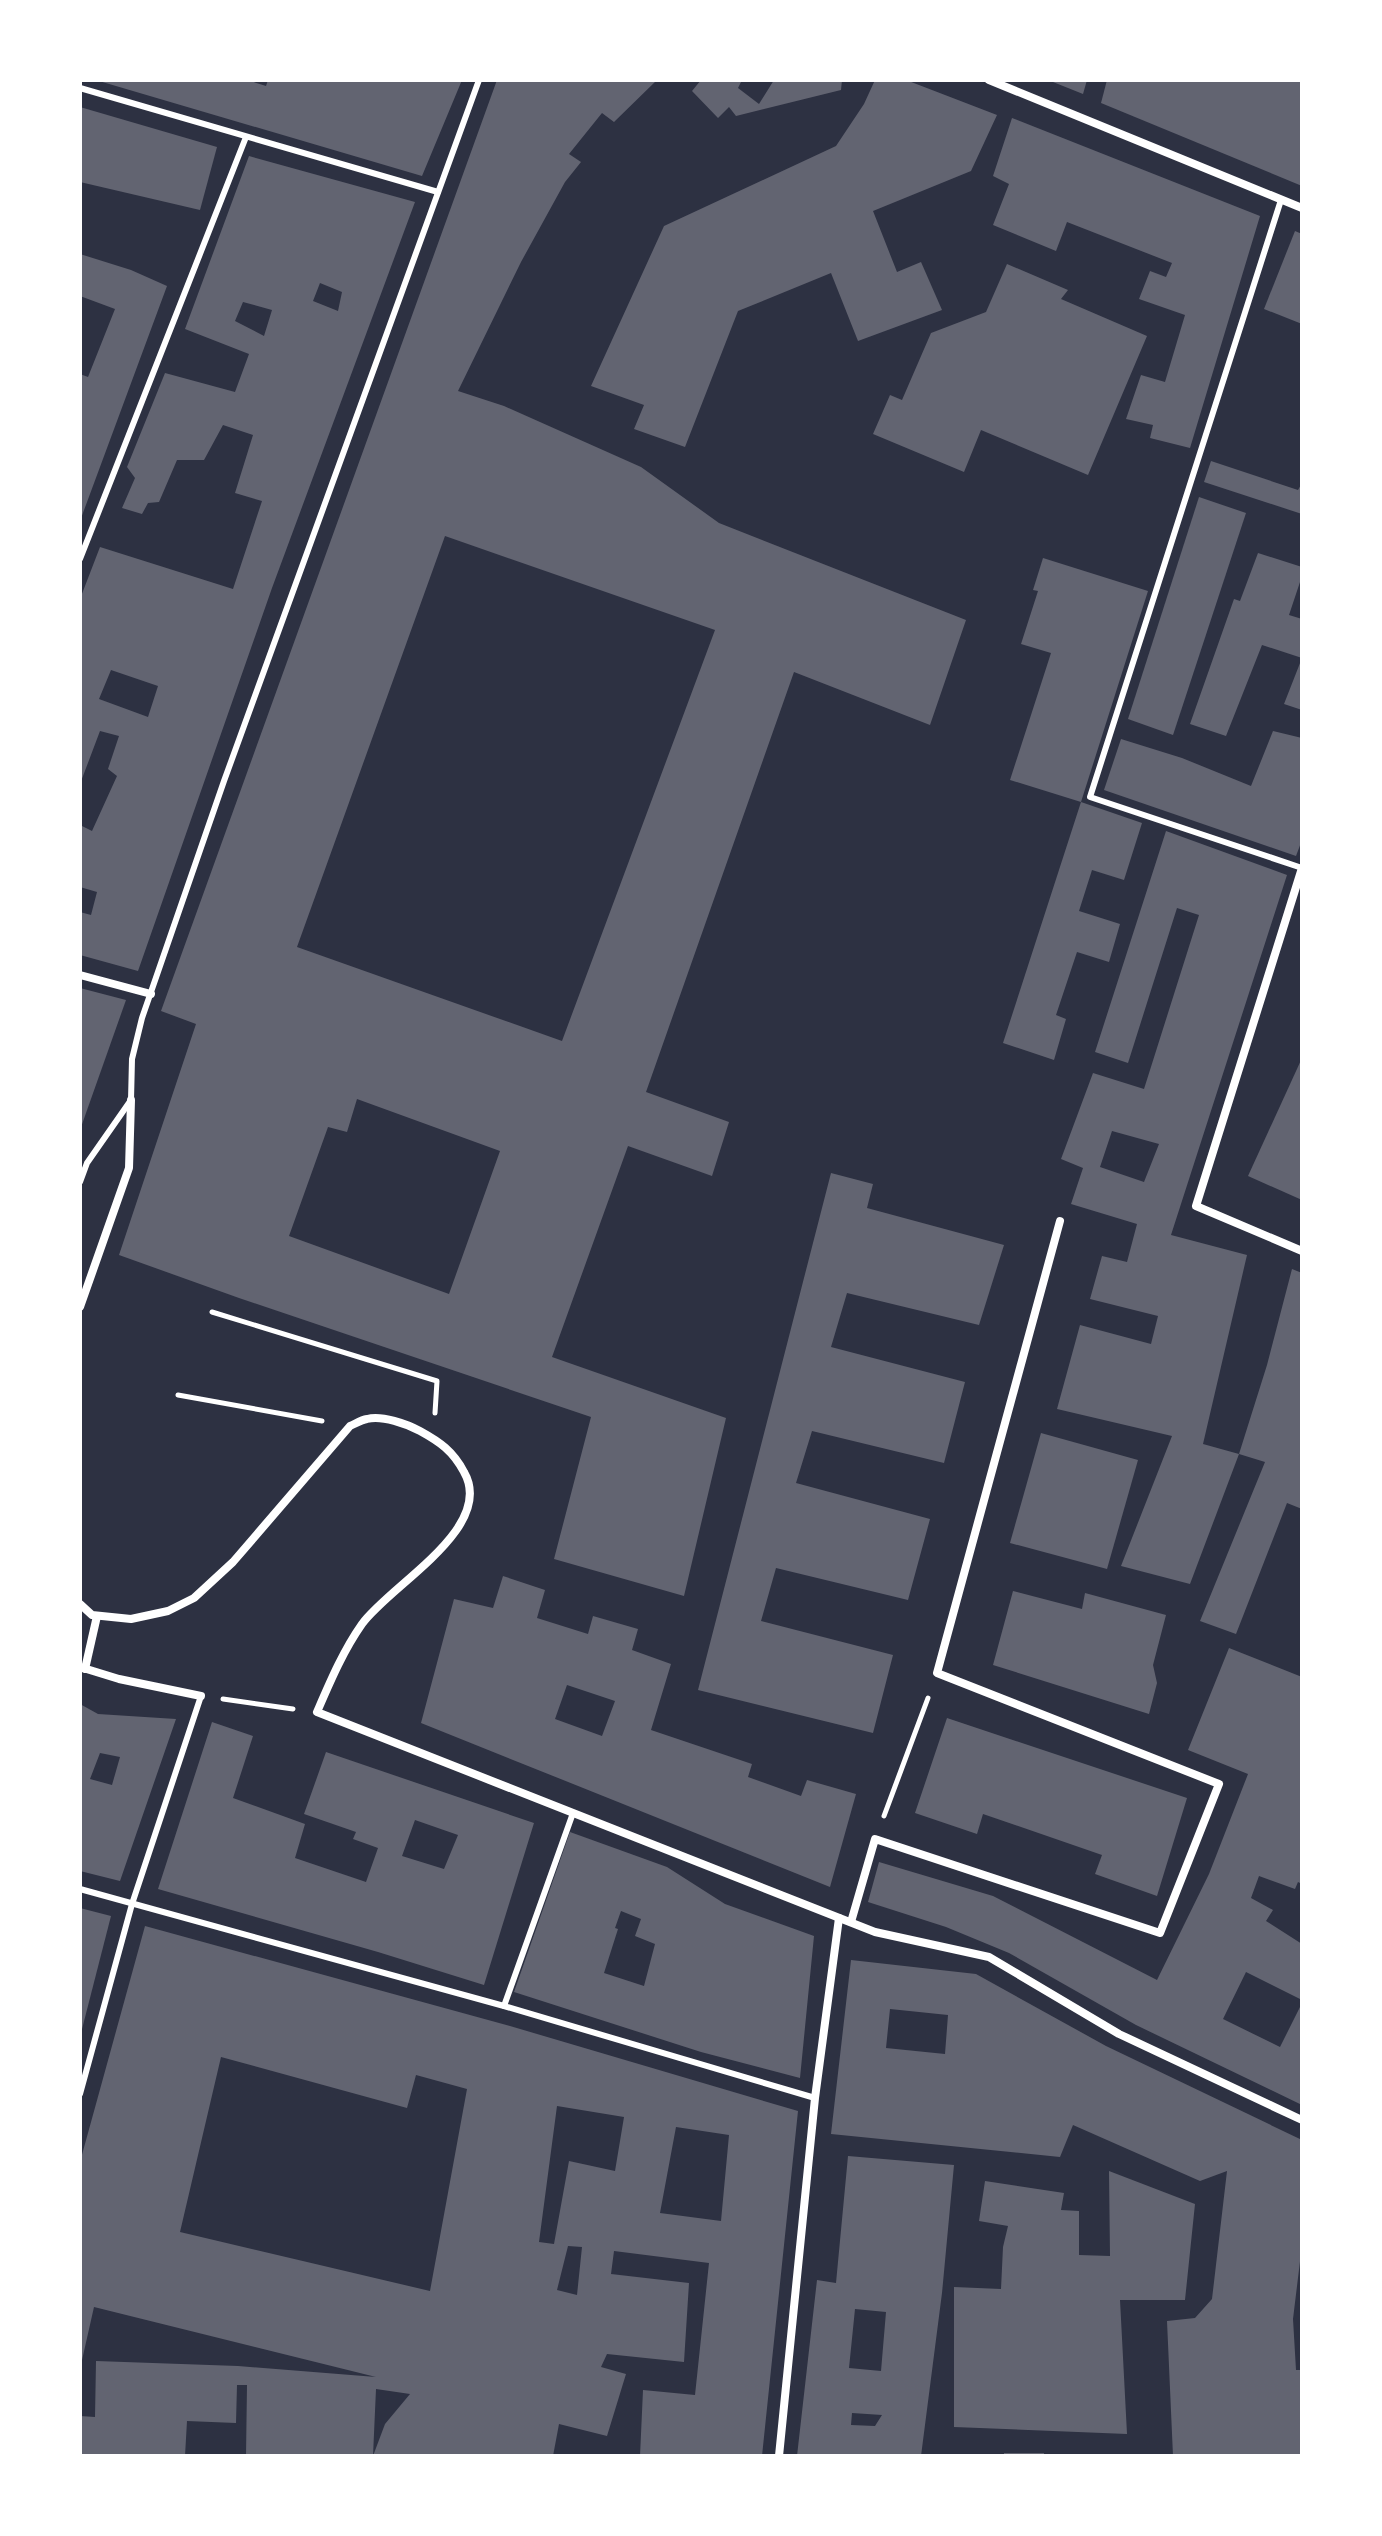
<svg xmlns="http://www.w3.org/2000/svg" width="1382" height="2536" font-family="Ubuntu,sans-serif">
  <rect width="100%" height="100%" fill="#2d3142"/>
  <!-- building -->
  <g fill="#626471" fill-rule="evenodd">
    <path d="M247 80 266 86 268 80H462L422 176 99 81Z"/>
    <path d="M497 80H657L614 122 602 113 569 154 581 162 565 182 521 262 458 391 504 406 641 467 719 523 966 620 930 725 794 672 646 1092 729 1122 712 1176 628 1146 552 1357 726 1418 684 1596 554 1559 591 1417 239 1298 119 1255 196 1024 161 1011ZM445 536 715 630 562 1041 297 947ZM357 1099 500 1151 449 1294 289 1236 328 1127 347 1132Z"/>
    <path d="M701 80H742L738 88 759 104 774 80H842L841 90 736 116 729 107 718 118 692 91Z"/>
    <path d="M875 80H906L997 115 971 171 873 211 897 272 921 262 942 310 858 341 831 273 738 311 685 447 634 429 644 405 591 386 664 226 836 146 864 104Z"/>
    <path d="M1048 80H1087L1083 94Z"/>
    <path d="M1107 80H1302V186L1101 103Z"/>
    <path d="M80 107 217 147 200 210 80 182Z"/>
    <path d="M1012 118 1260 216 1190 448 1150 438 1153 425 1126 419 1141 375 1165 382 1185 315 1139 299 1150 271 1166 277 1172 263 1067 222 1056 251 993 225 1009 184 993 176Z"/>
    <path d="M249 156 415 202 272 588 138 971 80 955V912L91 915 97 892 80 887V825L92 831 117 776 108 769 119 736 100 731 80 784V599L100 547 233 589 262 501 235 493 253 435 223 425 204 460H177L159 502 148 503 142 514 122 508 135 478 127 467 165 373 235 392 249 354 185 329ZM320 283 342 292 338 311 313 301ZM243 302 272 310 264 336 235 321ZM111 670 158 686 148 717 99 699Z"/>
    <path d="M1295 231 1302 234V324L1264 309Z"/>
    <path d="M80 254 131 270 167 286 80 521V374L88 377 115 309 80 296Z"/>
    <path d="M1007 264 1068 290 1061 299 1147 336 1088 475 981 430 964 472 873 434 890 395 902 400 931 333 986 312Z"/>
    <path d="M1211 461 1298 490 1302 483V514L1204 482Z"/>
    <path d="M1199 497 1246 513 1173 735 1128 719Z"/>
    <path d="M1258 553 1302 567V576L1289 615 1302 619V710L1284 704 1302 658 1262 645 1226 736 1190 724 1234 599 1240 601Z"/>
    <path d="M1043 558 1148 591 1081 802 1010 780 1051 653 1021 644 1038 591 1033 590Z"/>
    <path d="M1273 731 1302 738V840L1296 856 1104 790 1121 739 1182 758 1251 786Z"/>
    <path d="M1081 802 1142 823 1124 880 1092 870 1079 911 1120 924 1109 962 1077 952 1056 1015 1066 1019 1054 1060 1003 1043Z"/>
    <path d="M1166 831 1287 875 1171 1235 1247 1255 1203 1444 1239 1454 1190 1584 1121 1566 1172 1436 1057 1409 1080 1325 1151 1344 1158 1316 1090 1299 1102 1256 1127 1262 1137 1224 1071 1204 1083 1168 1061 1159 1093 1073 1144 1089 1199 915 1177 908 1128 1063 1095 1052ZM1112 1131 1159 1144 1144 1182 1100 1167Z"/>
    <path d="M80 988 126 1000 80 1130Z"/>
    <path d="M1302 1058V1200L1248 1176Z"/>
    <path d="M831 1173 873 1184 867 1208 1004 1245 979 1325 847 1293 831 1347 965 1382 944 1463 812 1431 796 1483 930 1519 908 1600 776 1568 761 1621 893 1655 873 1733 698 1690Z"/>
    <path d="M1292 1269 1302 1273V1509L1287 1503 1236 1634 1200 1621 1265 1462 1239 1454 1267 1365Z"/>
    <path d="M1041 1433 1138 1460 1107 1569 1010 1543Z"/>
    <path d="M503 1576 545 1590 537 1618 588 1634 593 1616 638 1629 632 1650 671 1664 651 1730 752 1764 748 1777 801 1796 807 1780 856 1794 830 1887 421 1723 454 1599 493 1608ZM567 1685 615 1701 602 1736 555 1719Z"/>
    <path d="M1013 1591 1082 1609 1085 1593 1166 1615 1153 1665 1157 1683 1149 1714 993 1665Z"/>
    <path d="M1229 1648 1302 1677V1884L1298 1882 1295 1889 1259 1876 1251 1898 1273 1910 1266 1921 1302 1944V2000L1246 1972 1223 2019 1280 2047 1302 2003V2105L1136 2025 1009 1953 946 1927 868 1902 879 1862 993 1896 1157 1980 1209 1874 1248 1774 1188 1750Z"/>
    <path d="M80 1704 98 1714 176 1719 120 1881 80 1871ZM100 1753 120 1757 112 1785 90 1779Z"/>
    <path d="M947 1718 1187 1798 1157 1896 1095 1874 1102 1855 983 1814 977 1834 915 1813Z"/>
    <path d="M212 1722 253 1736 233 1798 305 1824 295 1858 366 1882 378 1848 353 1839 356 1832 304 1814 326 1752 534 1823 484 1985 378 1952 158 1889ZM415 1820 458 1835 444 1869 402 1856Z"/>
    <path d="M570 1832 667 1867 725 1904 814 1936 800 2078 701 2052 514 1992ZM621 1911 641 1919 635 1936 655 1944 644 1986 604 1973 618 1929 615 1928Z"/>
    <path d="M80 1908 111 1916 81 2033H80Z"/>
    <path d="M145 1926 510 2026 798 2111 762 2456H640L643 2390 695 2395 709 2263 614 2251 611 2274 689 2283 684 2362 607 2354 601 2367 626 2374 607 2436 559 2424 553 2456H373L385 2424 410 2394 376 2389 373 2456H246L247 2385H237L236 2423 187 2421 185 2456H80V2416L95 2417 96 2361 238 2366 376 2377 94 2307 80 2369V2162ZM221 2057 407 2108 416 2075 467 2089 430 2291 180 2232ZM557 2106 624 2117 615 2171 569 2161 554 2244 539 2242ZM676 2127 729 2135 721 2221 660 2213ZM568 2246 582 2247 577 2295 557 2290Z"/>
    <path d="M851 1960 976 1974 1106 2046 1302 2140V2245L1293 2319 1296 2370H1302V2456H1173L1167 2321 1195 2318 1212 2299 1227 2171 1200 2181 1073 2125 1060 2157 831 2134ZM890 2009 948 2015 945 2054 886 2048Z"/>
    <path d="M848 2156 954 2165 942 2293 921 2456H797L817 2280 836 2283ZM855 2309 886 2312 881 2371 849 2368ZM852 2413 882 2415 875 2426 851 2425Z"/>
    <path d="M1109 2171 1195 2204 1185 2300H1120L1127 2434 954 2427V2287L1001 2289 1003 2247 1008 2226 979 2221 985 2181 1064 2193 1061 2210 1079 2211V2255L1110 2256Z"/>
    <rect x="1004" y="2453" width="40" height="3"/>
  </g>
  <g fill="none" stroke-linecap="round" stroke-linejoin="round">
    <!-- path -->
    <g stroke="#fff" stroke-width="5">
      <path d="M212 1312 437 1381 435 1413"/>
      <path d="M178 1395 322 1421"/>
      <path d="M223 1699 293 1709"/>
      <path d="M884 1816 928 1698"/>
    </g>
    <!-- service -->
    <g stroke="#fff" stroke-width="6">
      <path d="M80 88 438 192"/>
      <path d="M1281 200 1090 797 1302 868"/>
      <path d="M80 559 246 137"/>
      <path d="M80 1182 87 1163 131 1100 132 1059 142 1018 224 781 479 80"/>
      <path d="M80 1889 504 2006 815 2098"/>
      <path d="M504 2006 573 1813"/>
      <path d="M80 2094 132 1904 201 1696"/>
    </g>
    <!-- minor -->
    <g stroke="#fff" stroke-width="8">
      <path d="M989 80 1302 208"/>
      <path d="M1302 868 1196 1206 1302 1251"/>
      <path d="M80 975 151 994"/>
      <path d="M80 1307 129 1168 131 1100"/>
      <path d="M80 1604 92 1615 131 1619 168 1611 194 1598 233 1562 350 1426C355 1424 361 1420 367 1419 382 1415 407 1424 420 1431 440 1442 453 1451 464 1472 496 1528 390 1585 362 1624 343 1651 330 1682 317 1712L875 1932 989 1957 1119 2034 1302 2120"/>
      <path d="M80 1667 119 1679 201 1696"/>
      <path d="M85 1669 97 1616"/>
      <path d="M851 1922 875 1839 1160 1933 1219 1784 937 1673 1060 1221"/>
      <path d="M779 2456 815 2098 839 1918"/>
    </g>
  </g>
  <!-- border -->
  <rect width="1382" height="2536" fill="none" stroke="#ffffff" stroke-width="164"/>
</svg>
